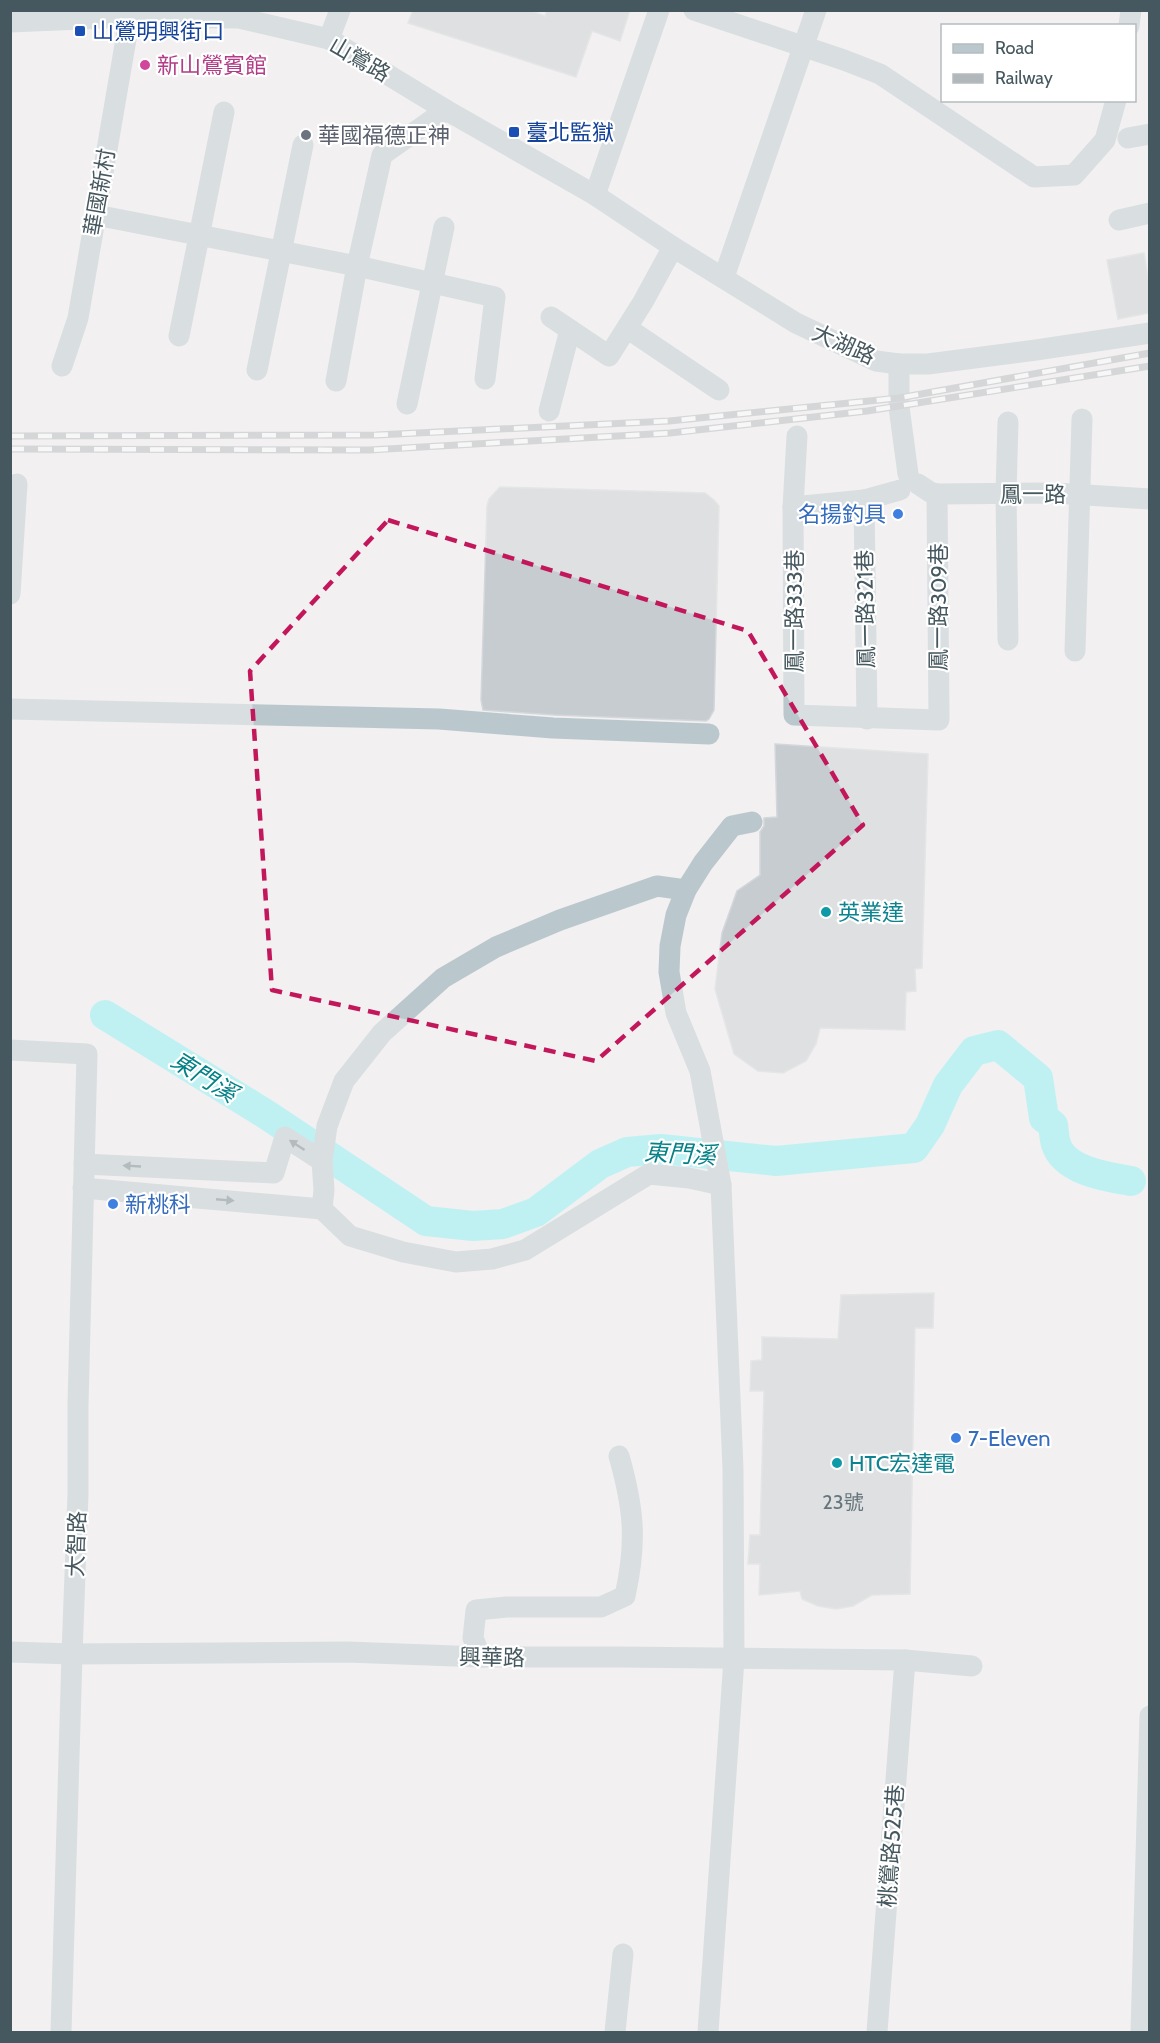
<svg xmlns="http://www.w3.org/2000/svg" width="1160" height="2043" font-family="Cabin,'Noto Sans TC',sans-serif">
  <rect width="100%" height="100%" fill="#f2f0f0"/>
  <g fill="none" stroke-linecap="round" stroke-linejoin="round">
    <!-- river -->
    <path stroke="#82f2f6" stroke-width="30" d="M105 1015 267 1115 426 1221 473 1226 503 1224 536 1212 600 1164 627 1152 661 1149 776 1161 914 1148 930 1125 948 1085 974 1051 998 1045 1038 1078 1044 1118 1053 1125C1054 1131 1054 1138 1056 1144 1064 1171 1108 1177 1131 1181"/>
  </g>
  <!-- building -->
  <g fill="#c6ccd0" stroke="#d3d7dc" stroke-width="1.5">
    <path d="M413 10H529L545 16 547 10H630L620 41 592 31 576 77 408 23Z"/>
    <path d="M1144 253 1149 284V313L1118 319 1107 260Z"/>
    <path d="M500 487 705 493 714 500 719 506 714 710 709 719 706 721 554 715 483 710 481 700 487 506 489 499Z"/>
    <path d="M775 744 928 754 922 968 915 969 916 991 906 992 905 1030 820 1028 816 1044 806 1061 783 1073 758 1071 734 1054 715 989 722 933 737 891 760 875V832L764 826V818L777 817Z"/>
    <path d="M934 1293 933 1328H915L910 1594 872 1595 853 1606 836 1609 818 1606 802 1599 800 1591 759 1595 760 1564H748L750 1535H760L764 1391H750L751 1361 762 1360V1337L838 1339 841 1295Z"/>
  </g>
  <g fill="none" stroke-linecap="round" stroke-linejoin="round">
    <!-- minor -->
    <g stroke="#bac8ce" stroke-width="21">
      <path d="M694 10 844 60 880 74 1034 177 1074 175 1105 140 1116 100"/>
      <path d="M10 22 129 17 239 18 329 39 446 110 595 195 673 247 796 323 876 361 899 364H928L1036 350 1150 333"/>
      <path d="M1129 26 1131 10"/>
      <path d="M329 39 340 10"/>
      <path d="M1128 138 1150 134"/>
      <path d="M595 195 659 10"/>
      <path d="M96 215 357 266 495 297 485 379"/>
      <path d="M1119 220 1150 213"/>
      <path d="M724 277 816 10"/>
      <path d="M551 317 609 356 643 302 673 247"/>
      <path d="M627 328 719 390"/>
      <path d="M179 336 224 112"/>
      <path d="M899 364V407L908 474"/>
      <path d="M62 366 78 318 131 10"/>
      <path d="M257 370 303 145"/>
      <path d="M336 381 357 266 382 155 446 110"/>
      <path d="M407 404 444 227"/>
      <path d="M549 411 570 330"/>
      <path d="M1008 422 1006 493 1008 640"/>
      <path d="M797 436 793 507 864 500 900 490"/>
      <path d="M918 484 930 492 937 494 1055 493 1150 499"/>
      <path d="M864 500 867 719"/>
      <path d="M793 507 794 715 939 720 937 494"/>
      <path d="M10 594 17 484"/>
      <path d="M1075 651 1082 419"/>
      <path d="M10 709 439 719 553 728 709 734"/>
      <path d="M10 1050 87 1054 78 1405V1494L72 1654 61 2032"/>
      <path d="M322 1161 327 1126 344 1081 382 1033 443 978 496 947 560 920 657 886 686 890"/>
      <path d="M83 1188 322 1209 324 1190 322 1161 285 1137 274 1173 84 1164"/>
      <path d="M322 1209 350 1236 403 1252 456 1262 492 1259 525 1250 649 1174 689 1178 721 1185"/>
      <path d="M10 1652 72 1654 347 1652 481 1657H621L905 1660 972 1666"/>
      <path d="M481 1657 473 1638 476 1610 507 1607H601L625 1596C637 1542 634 1509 619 1456"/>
      <path d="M615 2032 623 1954"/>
      <path d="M708 2032 734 1659 733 1469 721 1185 700 1071 676 1013 669 972 670 946 676 915 686 890 703 863 732 826 752 822"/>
      <path d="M877 2032 905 1660"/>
      <path d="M1141 2032 1150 1716"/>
    </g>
    <defs>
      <g id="rail">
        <path d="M10 436 376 435 669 421 899 398 1150 353"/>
        <path d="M10 449 369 450 670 433 867 411 1150 366"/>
      </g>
    </defs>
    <!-- rail casing -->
    <use href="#rail" stroke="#b1b7bb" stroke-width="7"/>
    <!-- rail -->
    <use href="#rail" stroke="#fff" stroke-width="4.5" stroke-dasharray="14" stroke-linecap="butt"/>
  </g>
  <!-- one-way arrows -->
  <defs><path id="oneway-solid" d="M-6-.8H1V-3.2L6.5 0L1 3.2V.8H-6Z" transform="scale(1.5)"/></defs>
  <g fill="#697a80">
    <use href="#oneway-solid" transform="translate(297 1145) rotate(-147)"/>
    <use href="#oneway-solid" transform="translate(132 1166) rotate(-177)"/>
    <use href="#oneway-solid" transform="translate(225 1200) rotate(5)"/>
  </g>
  <!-- marked area -->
  <path d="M0 0H1160V2043H0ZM388 520 748 631 863 825 596 1061 272 990 250 671Z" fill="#f2f0f0" fill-opacity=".55" fill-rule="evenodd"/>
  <path fill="none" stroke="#c2185b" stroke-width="4.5" stroke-dasharray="12 8" stroke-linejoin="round" d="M388 520 748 631 863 825 596 1061 272 990 250 671Z"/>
  <!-- markers -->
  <g fill="#1a4fb4" stroke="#fff" stroke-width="2">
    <rect x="74" y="25" width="12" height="12" rx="3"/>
    <rect x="508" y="126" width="12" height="12" rx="3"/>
  </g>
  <circle fill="#d1479c" stroke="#fff" stroke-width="2" cx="145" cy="65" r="6"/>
  <circle fill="#6b7280" stroke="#fff" stroke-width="2" cx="306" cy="135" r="6"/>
  <g fill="#3f7fe0" stroke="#fff" stroke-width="2">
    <circle cx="898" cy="514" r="6"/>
    <circle cx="113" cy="1204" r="6"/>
    <circle cx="956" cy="1438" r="6"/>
  </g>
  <g fill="#0f9aa8" stroke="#fff" stroke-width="2">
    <circle cx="826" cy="912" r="6"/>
    <circle cx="837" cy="1463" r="6"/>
  </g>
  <g text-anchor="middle" stroke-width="4.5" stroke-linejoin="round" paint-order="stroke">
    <!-- number labels -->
    <g font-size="20" fill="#66757b">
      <text x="843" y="1509">23號</text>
    </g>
    <!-- transit labels -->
    <g font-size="22" fill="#164399" stroke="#fff" text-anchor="start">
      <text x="92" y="39">山鶯明興街口</text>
      <text x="526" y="140">臺北監獄</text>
    </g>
    <!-- street labels -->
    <g font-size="22" fill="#46585f" stroke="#fff">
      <text transform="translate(360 59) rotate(30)" y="8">山鶯路</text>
      <text transform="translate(99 192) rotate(-80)" y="8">華國新村</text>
      <text transform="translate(844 344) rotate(24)" y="8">大湖路</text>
      <text x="1033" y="502">鳳一路</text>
      <text transform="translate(938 607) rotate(-90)" y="8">鳳一路309巷</text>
      <text transform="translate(865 609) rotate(-91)" y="8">鳳一路321巷</text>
      <text transform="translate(794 611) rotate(-90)" y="8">鳳一路333巷</text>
      <text transform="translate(76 1544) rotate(-88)" y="8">大智路</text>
      <text transform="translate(492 1657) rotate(1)" y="8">興華路</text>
      <text transform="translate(891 1846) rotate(-86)" y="8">桃鶯路525巷</text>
    </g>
    <!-- hotel labels -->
    <g font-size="22" fill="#b23c85" stroke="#fff" text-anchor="start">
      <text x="157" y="73">新山鶯賓館</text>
    </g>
    <!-- worship labels -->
    <g font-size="22" fill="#5b616d" stroke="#fff" text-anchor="start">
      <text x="318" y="143">華國福德正神</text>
    </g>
    <!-- shop labels -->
    <g font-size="22" fill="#366cbe" stroke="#fff" text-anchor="start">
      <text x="886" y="522" text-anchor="end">名揚釣具</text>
      <text x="125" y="1212">新桃科</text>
      <text x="968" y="1446">7-Eleven</text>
    </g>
    <!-- culture labels -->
    <g font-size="22" fill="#0d838f" stroke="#fff" text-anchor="start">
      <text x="838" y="920">英業達</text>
      <text x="849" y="1471">HTC宏達電</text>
    </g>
    <!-- water labels -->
    <g font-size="24" font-style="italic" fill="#058286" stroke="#fff">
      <text transform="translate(204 1077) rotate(32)" y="8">東門溪</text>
      <text transform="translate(680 1154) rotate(3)" y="8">東門溪</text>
    </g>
  </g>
  <!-- border -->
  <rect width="1160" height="2043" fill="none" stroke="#46585f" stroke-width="24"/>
  <!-- legend -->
  <rect x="941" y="24" width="195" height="78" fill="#ffffff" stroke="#b5bcbf" stroke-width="1.5"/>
  <rect x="953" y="44" width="30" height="9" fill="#bac8ce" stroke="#b5bcbf" stroke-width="1.5"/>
  <text x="995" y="54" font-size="18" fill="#46585f">Road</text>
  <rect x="953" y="74" width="30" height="9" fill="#b1b7bb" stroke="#b5bcbf" stroke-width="1.5"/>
  <text x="995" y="84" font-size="18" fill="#46585f">Railway</text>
</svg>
